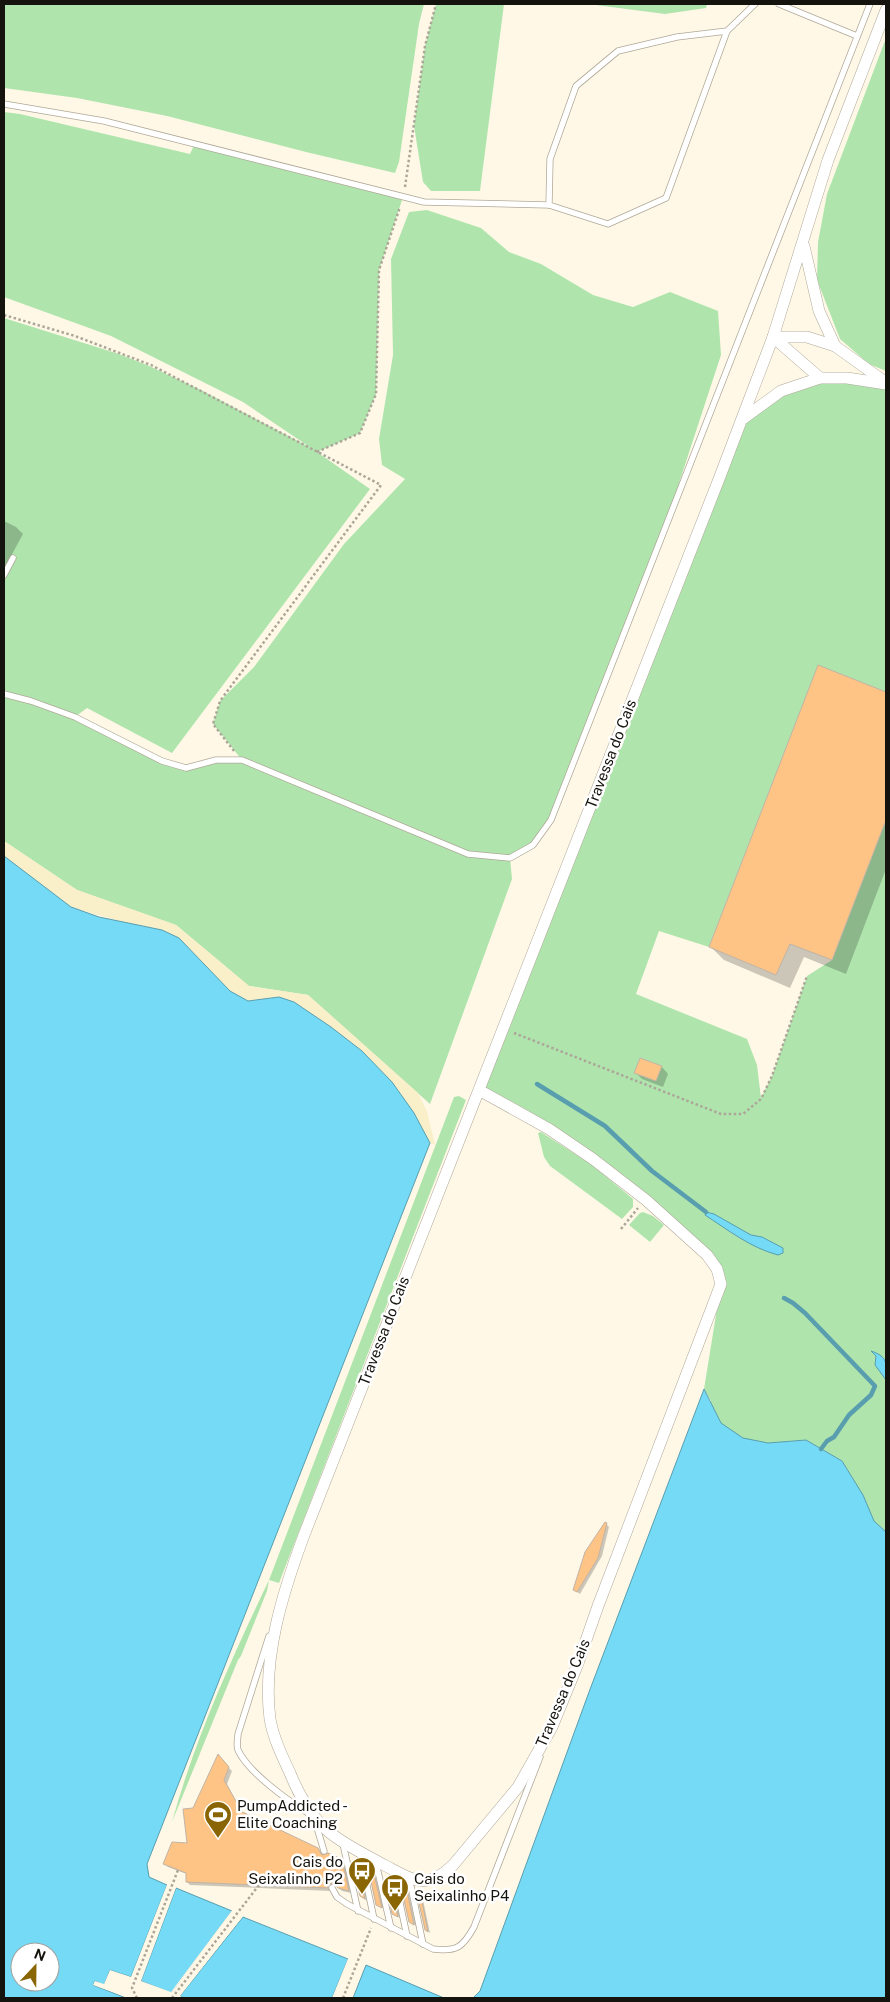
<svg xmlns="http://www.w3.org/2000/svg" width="890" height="2002" font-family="'Public Sans',sans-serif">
  <rect width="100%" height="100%" fill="#fff8e7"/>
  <!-- green -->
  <g fill="#afe5ad" fill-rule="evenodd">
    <path d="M4 4H424L419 24 399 162 395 173 306 152 167 116 77 98 4 88Z"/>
    <path d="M436 4H504L480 191H431L423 182 414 126 425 46Z"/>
    <path d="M588 4H707L706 8 665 14Z"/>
    <path d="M886 38V371L869 364 840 339 817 280 818 242 827 194Z"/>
    <path d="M4 112 20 114 190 154 195 143 403 197 379 270 376 394 360 433 317 452 370 489 172 753 87 708 75 717 162 761 186 768 216 760H242L213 724 220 701 254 667 344 544 405 479 382 465 379 439 393 355 391 259 409 212 427 210 481 228 509 252 541 264 593 295 633 307 670 292 718 311 721 355 660 541 551 820 533 845 510 858 512 879 430 1104 308 995 249 986 176 925 77 890 4 841V318L119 354 147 365 201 390 311 448 243 402 111 336 4 297Z"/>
    <path d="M820 378 886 384V692L818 666 709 947 659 931 636 994 747 1039 757 1065 761 1098 772 1076 807 976 832 960 886 820V1998H474L480 1991 711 1401 704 1389 721 1284 717 1269 593 1159 479 1090 744 418 781 391ZM744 1439 768 1443 806 1440 842 1461 862 1494Z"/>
    <path d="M459 1096 466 1100 279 1583 269 1580 267 1591 241 1656 238 1660 172 1822C195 1738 232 1658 269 1580L454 1097Z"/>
    <path d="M541 1132 592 1165 633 1199V1207L622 1219 550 1166 544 1157 538 1133Z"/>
    <path d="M643 1212 653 1216 664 1225 650 1242 629 1225 640 1213Z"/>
  </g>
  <!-- sand -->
  <path fill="#f9efc9" d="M4 841 77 890 176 925 249 986 308 995 418 1093 427 1111 435 1145 430 1143 414 1113 279 997 248 1001 230 991 179 938 70 907 4 856Z"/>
  <!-- water -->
  <g fill="#74daf5" stroke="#589eaf" fill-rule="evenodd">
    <path d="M4 856 71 907 99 917 162 930 179 938 230 991 248 1001 279 997 294 1002 331 1027 362 1051 392 1082 414 1113 430 1143 147 1864 149 1877 167 1885 131 1977 110 1970 104 1985 95 1981 93 1985 126 1998H4ZM20 1952H50V1982H20Z"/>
    <path d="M706 1212 714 1214 751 1235 762 1237 783 1248V1253L778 1255C751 1248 728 1230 705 1215Z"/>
    <path d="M871 1351C889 1357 886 1364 886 1380L875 1365 876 1356Z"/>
    <path d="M704 1389 721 1423 743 1438 768 1443 806 1440 842 1461 863 1495 874 1521 886 1532V1998H473L480 1991 589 1692Z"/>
    <path d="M176 1888 232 1911 171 1993 141 1981Z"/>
    <path d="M243 1917 348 1959 332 1998H184L180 1996Z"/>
    <path d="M366 1965 444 1998H353Z"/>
  </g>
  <!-- pier -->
  <g fill="#fff8e7">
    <path d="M168 1882 170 1885 133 1979 130 1980 112 1973 104 1987 127 1996 129 1998 93 1985 95 1981 104 1984 110 1970 131 1977Z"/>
    <path d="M177 1885 141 1981 171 1992 233 1909 234 1911 170 1995 140 1983 138 1981 173 1887Z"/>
    <path d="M241 1915H244L180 1996 184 1998H178V1995Z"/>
    <path d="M349 1956 350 1959 335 1998H332Z"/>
  </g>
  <!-- shadow -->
  <g fill="#0003">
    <path d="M4 521 16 527 23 534 4 569Z"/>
    <path d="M819 667 886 693V869L846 974 804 957 790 988 724 960 710 946Z"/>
    <path d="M641 1059 662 1067 668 1074 663 1087 642 1079 636 1073Z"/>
    <path d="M606 1524 609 1527 602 1556 580 1594 574 1590Z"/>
    <path d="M218 1757 232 1771 227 1784 239 1807 238 1812 317 1849 323 1856 341 1860 344 1863 351 1893 342 1891 337 1886 332 1887 330 1891 190 1885 187 1882V1874L168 1867 165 1864 189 1845 194 1809Z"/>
    <path d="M357 1868 361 1871 367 1901 361 1896Z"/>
    <path d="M373 1875 376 1878 384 1909 377 1904Z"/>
    <path d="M390 1883 393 1886 400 1918 397 1916Z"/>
    <path d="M406 1891 409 1894 416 1926 410 1921Z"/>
    <path d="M420 1897 423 1900 430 1933 426 1930Z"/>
  </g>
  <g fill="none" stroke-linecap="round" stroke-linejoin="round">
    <!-- stream -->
    <g stroke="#589eaf" stroke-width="4.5">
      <path d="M537 1084 605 1126 652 1171 706 1212"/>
      <path d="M784 1298 793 1303 805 1313 875 1386 871 1395 849 1415 834 1437 827 1441 821 1449"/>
    </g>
  </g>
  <!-- building -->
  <g fill="#fdc486" stroke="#c1b4a6">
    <path d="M818 665 886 692V820L832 960 790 944 776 975 709 947Z"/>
    <path d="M640 1058 662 1066 656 1081 634 1073Z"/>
    <path d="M605 1522 607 1523 598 1558 577 1592 573 1590 585 1552Z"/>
    <path d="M218 1754 229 1767 224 1780 237 1803 236 1809 318 1848 322 1855 328 1853 342 1859 349 1891 338 1888 333 1883 329 1884 327 1888 186 1882V1873L163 1864 172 1842 187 1843 183 1809 193 1808Z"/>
    <path d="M352 1864 358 1867 365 1899 360 1896Z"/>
    <path d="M369 1872 374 1874 382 1908 376 1905Z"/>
    <path d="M385 1879 391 1882 398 1917 392 1914Z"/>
    <path d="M401 1887 407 1890 414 1925 409 1922Z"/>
    <path d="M417 1894 421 1896 428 1932 425 1930Z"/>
  </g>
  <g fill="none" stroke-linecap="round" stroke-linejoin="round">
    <defs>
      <g id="service">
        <path d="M779 4 857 36"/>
        <path d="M727 31 677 37 618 51 576 86 550 159 549 205 608 224 666 198 727 31 755 4"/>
        <path d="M4 104 104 121 424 202 549 205"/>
        <path d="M4 575 13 558"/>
        <path d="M4 694 31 701 75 717 162 761 186 768 216 760H242L468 854 510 858 533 845 551 820 870 4"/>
        <path d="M269 1636 238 1734C238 1739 236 1745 238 1750 248 1772 287 1800 308 1813"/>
        <path d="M315 1821 324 1851"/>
        <path d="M343 1844 358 1911"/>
        <path d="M360 1853 374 1919"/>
        <path d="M376 1863 391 1928"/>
        <path d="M393 1870 407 1936"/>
        <path d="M409 1877 423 1944"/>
        <path d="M332 1888 337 1897 347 1904 433 1949C457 1952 463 1947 474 1927L540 1757"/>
      </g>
      <g id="minor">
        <path d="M804 246 819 311 835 346"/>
        <path d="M773 337H807L835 346 885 382"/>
        <path d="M773 337 820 378"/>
        <path d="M744 418 781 391 820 378H847L886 384"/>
        <path d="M479 1090 549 1129 593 1159 646 1200 707 1255 717 1269 721 1284 598 1606 577 1666 552 1727 518 1787 454 1864C427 1891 415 1881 384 1865 366 1855 345 1845 329 1832 310 1816 299 1795 290 1773 282 1756 273 1737 270 1719 262 1657 283 1592 304 1535L719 479 773 337 828 160 886 10"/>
      </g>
    </defs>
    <!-- service casing -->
    <use href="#service" stroke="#afa898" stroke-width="7"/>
    <!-- minor casing -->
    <use href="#minor" stroke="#afa898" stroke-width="12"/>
    <!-- path -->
    <g stroke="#aca699" stroke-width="2.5" stroke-dasharray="2.5 2.5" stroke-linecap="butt">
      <path d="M405 187 425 46 436 4"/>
      <path d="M4 315 75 336 151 365 381 485 220 701 213 724 234 751"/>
      <path d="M317 452 360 433 376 394 379 270 400 207"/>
      <path d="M514 1033 721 1114H743L761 1099 772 1076 807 976"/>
      <path d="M621 1229 638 1208"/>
      <path d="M137 1998 132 1988 178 1870"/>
      <path d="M172 1998 259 1885"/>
      <path d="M343 1998 371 1928"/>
    </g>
    <!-- service -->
    <use href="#service" stroke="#fff" stroke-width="5.5"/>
    <!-- minor -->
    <use href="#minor" stroke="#fff" stroke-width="11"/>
  </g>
  <!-- icons -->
  <defs>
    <symbol id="stadium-pin" viewBox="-11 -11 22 30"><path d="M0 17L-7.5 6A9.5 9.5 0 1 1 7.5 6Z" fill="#896603" stroke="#fff"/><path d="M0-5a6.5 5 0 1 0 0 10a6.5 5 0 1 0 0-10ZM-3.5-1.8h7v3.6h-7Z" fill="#fff"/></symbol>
    <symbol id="bus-pin" viewBox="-11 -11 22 30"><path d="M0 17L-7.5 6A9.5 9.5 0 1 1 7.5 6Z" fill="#896603" stroke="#fff"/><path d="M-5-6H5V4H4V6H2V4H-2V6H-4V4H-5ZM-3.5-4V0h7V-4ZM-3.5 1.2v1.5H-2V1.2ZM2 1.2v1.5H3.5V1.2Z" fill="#fff"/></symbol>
  </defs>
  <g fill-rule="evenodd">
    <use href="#stadium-pin" x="202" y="1799" width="32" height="43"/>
    <use href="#bus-pin" x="346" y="1855" width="32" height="43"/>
    <use href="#bus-pin" x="379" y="1872" width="32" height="43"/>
  </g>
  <g text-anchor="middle" stroke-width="5" stroke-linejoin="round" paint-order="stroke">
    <!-- street labels -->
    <g font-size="15" fill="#15130d" stroke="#fff">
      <text transform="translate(611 754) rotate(-69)" y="5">Travessa do Cais</text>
      <text transform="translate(384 1331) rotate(-69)" y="5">Travessa do Cais</text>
      <text transform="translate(563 1693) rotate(-67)" y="5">Travessa do Cais</text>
    </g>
    <!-- poi labels -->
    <g font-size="15" fill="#15130d" stroke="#fff" text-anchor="start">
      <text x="237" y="1811">PumpAddicted -<tspan x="237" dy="17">Elite Coaching</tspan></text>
      <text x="343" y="1867" text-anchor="end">Cais do<tspan x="343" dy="17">Seixalinho P2</tspan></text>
      <text x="414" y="1884">Cais do<tspan x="414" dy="17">Seixalinho P4</tspan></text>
    </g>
  </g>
  <!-- border -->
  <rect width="890" height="2002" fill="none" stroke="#15130d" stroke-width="10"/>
  <!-- north arrow -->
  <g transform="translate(35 1967) rotate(22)"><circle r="24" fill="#ffffff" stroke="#a1a19e"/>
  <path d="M0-4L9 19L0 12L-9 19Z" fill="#896603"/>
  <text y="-8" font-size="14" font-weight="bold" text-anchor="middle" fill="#15130d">N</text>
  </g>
</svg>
